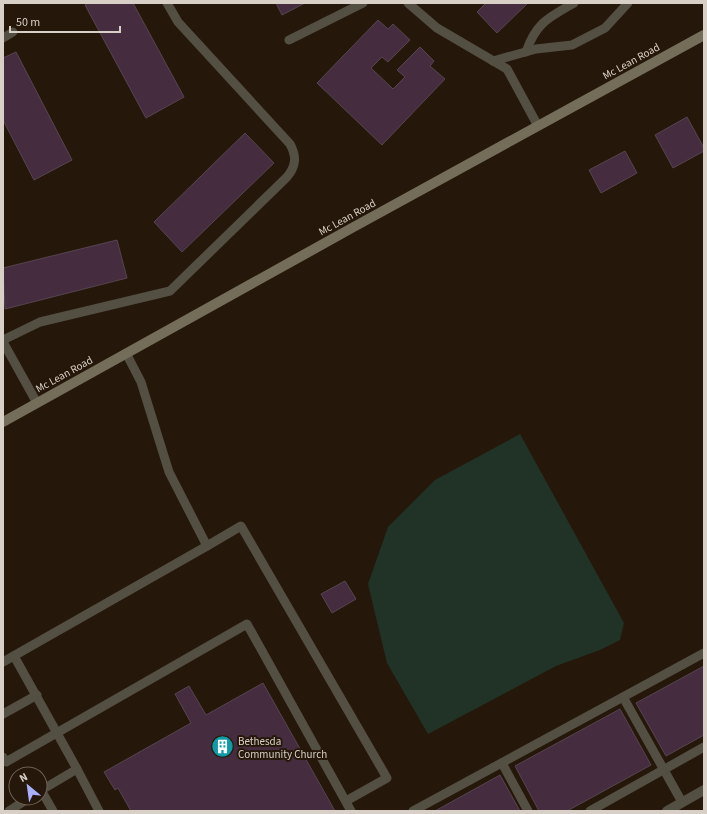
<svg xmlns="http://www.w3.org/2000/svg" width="707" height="814" font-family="'Source Sans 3',sans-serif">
  <rect width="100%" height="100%" fill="#25180a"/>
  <!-- green -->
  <path fill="#213326" d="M520 434 624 623 620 640 600 650 556 666 428 734 387 663 368 584 388 527 435 480Z"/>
  <!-- building -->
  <g fill="#452d3f" stroke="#564451">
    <path d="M88 3H133L184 97 146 118 85 5Z"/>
    <path d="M276 3H305L282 15Z"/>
    <path d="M486 3H528L497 33 477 12Z"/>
    <path d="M378 20 388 29 393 24 410 40 388 62 382 57 371 68 393 89 405 77 397 70 420 47 434 61 430 66 445 79 382 145 317 83Z"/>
    <path d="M16 52 72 160 34 180 3 120V58Z"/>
    <path d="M687 117 704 148V151L673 168 655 135Z"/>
    <path d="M245 133 274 163 182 252 154 222Z"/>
    <path d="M625 151 637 173 601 193 589 170Z"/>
    <path d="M117 240 127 278 5 309 3 268Z"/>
    <path d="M345 581 356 599 332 613 321 594Z"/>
    <path d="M704 666V735L666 756 636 703Z"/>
    <path d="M263 683 335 811H131L118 788 115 790 104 772 191 723 175 694 189 686 206 715Z"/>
    <path d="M620 709 651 765 567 811H539L515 766Z"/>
    <path d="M500 775 520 811H435Z"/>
  </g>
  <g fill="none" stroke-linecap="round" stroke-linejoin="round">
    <!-- service -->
    <g stroke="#544f43" stroke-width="9">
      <path d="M408 3 437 28 507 69 538 126"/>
      <path d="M3 38 13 32"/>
      <path d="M289 40 363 3"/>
      <path d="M526 52C536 23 548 18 574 3"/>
      <path d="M493 61 536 49 572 45 605 28 628 3"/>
      <path d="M3 340 40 322 170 291 287 177C296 166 297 157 290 144L178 22 167 3"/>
      <path d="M3 342 37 403"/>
      <path d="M126 353 141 382 169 472 207 546 241 526 387 778 346 801"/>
      <path d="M14 656 77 769"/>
      <path d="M3 662 207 546"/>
      <path d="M623 697 682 802"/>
      <path d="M3 714 37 695"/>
      <path d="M3 757 6 762 247 624 351 811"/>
      <path d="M502 763 528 811"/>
      <path d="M41 790 53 811"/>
      <path d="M40 791 77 769 99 811"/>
      <path d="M9 811 29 798"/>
      <path d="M413 811 704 653"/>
      <path d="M590 811 704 747"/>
    </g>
    <!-- minor -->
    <path stroke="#544f43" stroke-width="10" d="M667 811 704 790"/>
    <!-- secondary -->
    <path stroke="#746d59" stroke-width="10" d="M3 422 350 229 704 35"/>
  </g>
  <!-- icons -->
  <defs>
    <symbol id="building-disc" viewBox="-11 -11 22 22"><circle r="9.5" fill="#0f9aa8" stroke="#25180a"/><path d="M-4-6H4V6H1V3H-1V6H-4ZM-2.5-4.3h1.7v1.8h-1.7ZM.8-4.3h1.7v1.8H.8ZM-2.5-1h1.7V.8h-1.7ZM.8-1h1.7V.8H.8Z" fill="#fff"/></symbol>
  </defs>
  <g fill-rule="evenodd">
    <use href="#building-disc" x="210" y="734" width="25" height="25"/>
  </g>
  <g text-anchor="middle" stroke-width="4" stroke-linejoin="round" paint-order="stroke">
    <!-- street labels -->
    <g font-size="11" fill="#d8cfc6" stroke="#25180a">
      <text transform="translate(631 61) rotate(-29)" y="4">Mc Lean Road</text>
      <text transform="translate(347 217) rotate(-29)" y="4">Mc Lean Road</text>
      <text transform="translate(64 374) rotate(-29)" y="4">Mc Lean Road</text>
    </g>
    <!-- poi labels -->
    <g font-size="11" fill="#d8cfc6" stroke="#25180a" text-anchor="start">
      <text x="238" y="745">Bethesda<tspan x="238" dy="13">Community Church</tspan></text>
    </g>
  </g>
  <!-- border -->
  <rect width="707" height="814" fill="none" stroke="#d8cfc6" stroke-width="8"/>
  <!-- north arrow -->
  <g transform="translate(28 786) rotate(331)"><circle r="19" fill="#25180a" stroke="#6d6155"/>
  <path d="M0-3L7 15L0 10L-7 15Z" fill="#a9b0fc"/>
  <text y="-6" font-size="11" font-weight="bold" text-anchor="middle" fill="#d8cfc6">N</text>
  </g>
  <!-- scale -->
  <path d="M10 26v6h110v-6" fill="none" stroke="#d8cfc6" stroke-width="2"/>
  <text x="16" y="26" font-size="12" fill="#d8cfc6" stroke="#25180a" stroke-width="3" paint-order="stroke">50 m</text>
</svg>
